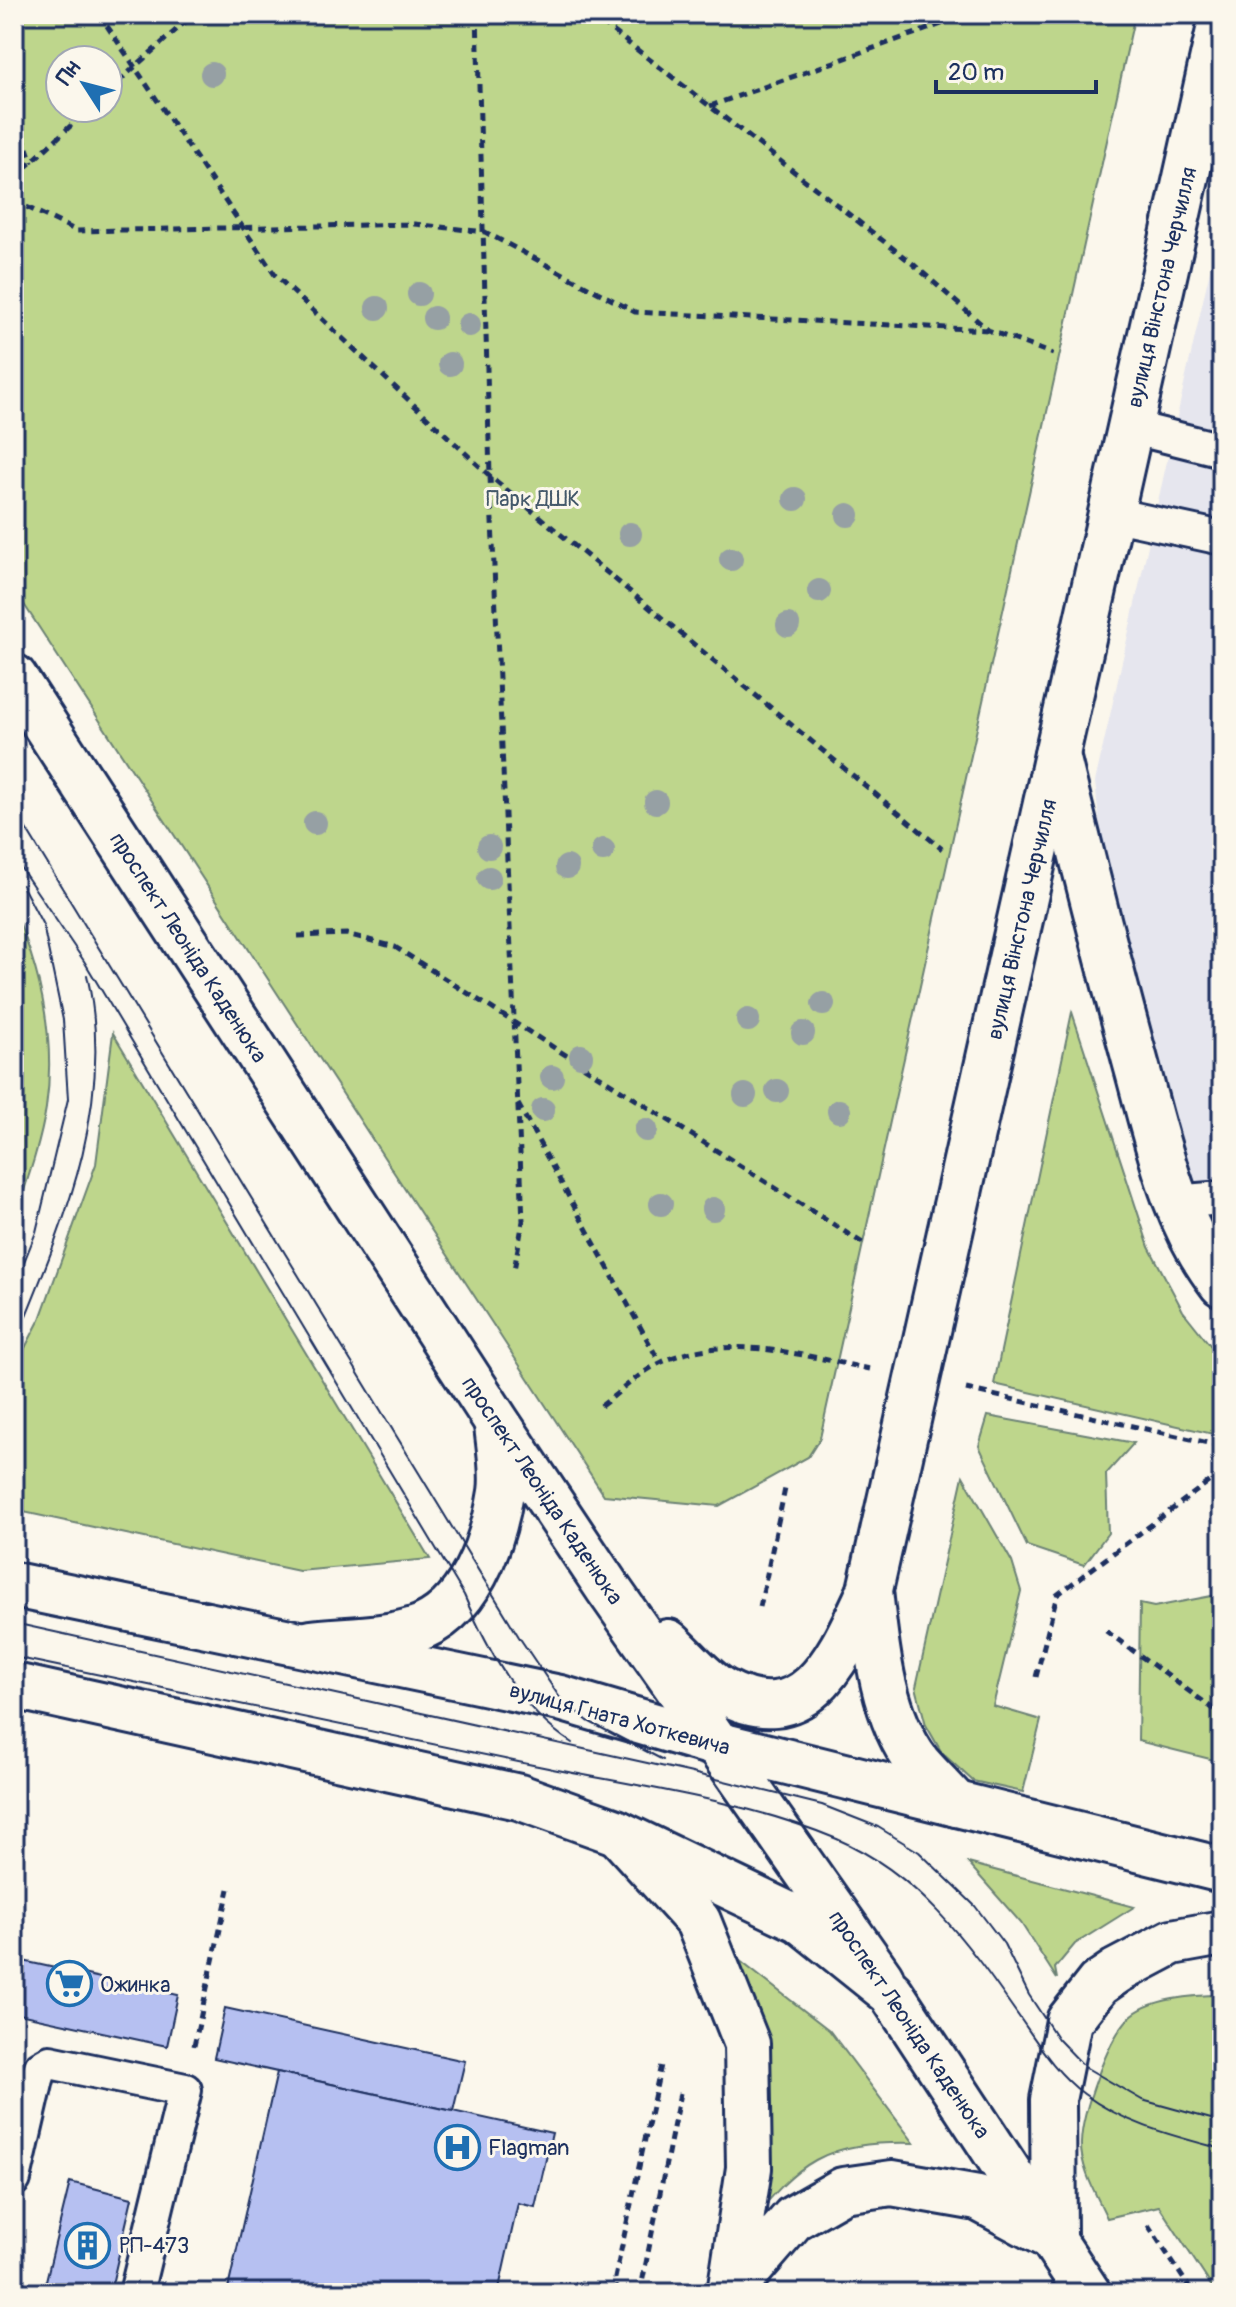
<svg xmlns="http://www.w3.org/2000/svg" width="1236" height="2307" font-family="Pangolin,sans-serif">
  <rect width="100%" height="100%" fill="#fbf7ec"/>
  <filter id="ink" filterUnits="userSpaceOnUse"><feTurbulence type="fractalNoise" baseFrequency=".0125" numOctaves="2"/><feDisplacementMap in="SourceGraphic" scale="16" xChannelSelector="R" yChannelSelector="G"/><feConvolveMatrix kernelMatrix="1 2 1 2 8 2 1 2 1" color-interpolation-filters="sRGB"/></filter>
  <g filter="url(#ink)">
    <!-- built -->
    <path fill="#e6e6ee" d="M1222 216V1266L1192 1212 1108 902 1095 782Z"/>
    <!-- green -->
    <g fill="#bed68c" stroke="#6c8275" stroke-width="2" fill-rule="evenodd">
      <path d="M14 14H1135L820 1438 808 1457 719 1506 604 1495 14 589ZM60 60H108V108H60Z"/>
      <path d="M14 910C41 972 56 1040 46 1108 40 1146 26 1184 14 1220Z"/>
      <path d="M1072 1012 1149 1247 1183 1311 1222 1360V1427L1213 1434 994 1384Z"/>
      <path d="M113 1033 430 1559 299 1571 14 1510V1369L40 1319 96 1164Z"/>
      <path d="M988 1416 1134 1443 1106 1474 1108 1533 1084 1565 1027 1546 979 1446Z"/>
      <path d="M963 1476 1012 1562 1021 1591 993 1706 1041 1720 1023 1792 973 1781 942 1753 926 1725 916 1687Z"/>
      <path d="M1222 1594V1762L1138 1741 1140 1604 1154 1607Z"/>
      <path d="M968 1863 1134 1907 1075 1944 1055 1968 1057 1979 1021 1923Z"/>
      <path d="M717 1943 829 2030 914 2143C824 2141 799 2161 745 2229Z"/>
      <path d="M1222 1995V2293H1216L1159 2206 1107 2218C1097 2196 1080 2168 1081 2143 1082 2113 1107 2040 1129 2018 1148 1998 1196 1995 1222 1995Z"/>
    </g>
    <!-- building -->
    <g fill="#b6c0f1" stroke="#1b2f5e" stroke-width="2">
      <path d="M14 1959 178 1995 167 2046 14 2013Z"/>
      <path d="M225 2008 465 2061 453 2111 214 2058Z"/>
      <path d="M277 2072 552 2133 535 2207 518 2203 498 2293H227Z"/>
      <path d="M70 2182 132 2198 110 2293H43Z"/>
    </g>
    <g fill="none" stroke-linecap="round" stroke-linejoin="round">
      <defs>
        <g id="service">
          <path d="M1130 427 1222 450"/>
          <path d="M1111 514 1222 538"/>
          <path d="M1174 1202 1222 1198"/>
          <path d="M14 2179 37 2079 41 2067 50 2062 185 2090 136 2293"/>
        </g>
        <g id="minor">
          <path d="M1057 755C1082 858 1108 961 1136 1064 1157 1140 1172 1220 1222 1284"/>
          <path d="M618 1833 698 1921 747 2044 749 2168 730 2293"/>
          <path d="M730 2292 794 2218 843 2190 892 2183 978 2198 1054 2239"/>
        </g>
        <g id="tertiary">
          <path d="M14 677 497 1422 607 1587 881 1978"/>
          <path d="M668 1642C685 1657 703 1680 723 1691 808 1737 840 1654 870 1591"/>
          <path d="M311 1643C343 1639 383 1640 414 1630 469 1613 493 1543 501 1492 504 1471 499 1446 497 1425"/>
          <path d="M956 1804C944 1790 930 1777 918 1763 882 1716 876 1647 870 1590L1222 17"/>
        </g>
        <g id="trunk">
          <path d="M14 1585 560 1698 720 1745 1222 1870"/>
          <path d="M14 1686 519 1797 616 1832 800 1920 891 1993 1088 2293"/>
          <path d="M1054 2239 1053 2100 1069 2021 1098 1984 1117 1971 1172 1942 1222 1933"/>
        </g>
      </defs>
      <!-- service casing -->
      <use href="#service" stroke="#1b2f5e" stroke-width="38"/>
      <!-- minor casing -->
      <use href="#minor" stroke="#1b2f5e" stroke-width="50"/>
      <!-- tertiary casing -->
      <use href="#tertiary" stroke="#1b2f5e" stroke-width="50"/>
      <!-- trunk casing -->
      <use href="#trunk" stroke="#1b2f5e" stroke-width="50"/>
      <!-- path -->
      <g stroke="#1b2f5e" stroke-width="5" stroke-dasharray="8 6" stroke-linecap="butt">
        <path d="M99 14 275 275 490 476 942 849"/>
        <path d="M477 14 490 476 523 1221 514 1270"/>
        <path d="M591 14 913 264 988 330 1053 354"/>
        <path d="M108 91 194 14"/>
        <path d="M710 106 970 14"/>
        <path d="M14 108 32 163"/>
        <path d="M14 178 90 108"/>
        <path d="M14 201 77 231 414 224 485 232 635 312 988 330"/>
        <path d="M298 936 347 934 395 947 864 1244"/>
        <path d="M518 1104 660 1363"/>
        <path d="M966 1389 1222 1446"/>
        <path d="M601 1406C620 1392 640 1372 662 1362 726 1332 805 1356 870 1369"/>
        <path d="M760 1607 786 1484"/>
        <path d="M1106 1631 1222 1715"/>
        <path d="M1036 1677 1057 1595 1222 1472"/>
        <path d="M194 2046 229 1889"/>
        <path d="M1148 2225 1193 2293"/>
        <path d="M880 2288 883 2293"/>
        <path d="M617 2293 615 2278 661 2065"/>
        <path d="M640 2293 680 2093"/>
        <path d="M1216 2293 1222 2292"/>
      </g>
      <!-- service -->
      <use href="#service" stroke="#fbf7ec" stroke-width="32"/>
      <!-- minor -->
      <use href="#minor" stroke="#fbf7ec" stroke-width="44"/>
      <!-- tertiary -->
      <use href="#tertiary" stroke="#fbf7ec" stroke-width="44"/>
      <!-- trunk -->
      <use href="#trunk" stroke="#fbf7ec" stroke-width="44"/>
      <!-- tram -->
      <g stroke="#1b2f5e" stroke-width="2">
        <path d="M14 809 519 1637 560 1698 588 1721 663 1760"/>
        <path d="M14 858 84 961 464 1595C488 1651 519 1709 572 1743"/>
        <path d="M14 1287 36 1232 68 1099 63 1020 43 925 22 885"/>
        <path d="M14 1345C62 1227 117 1105 87 975"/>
        <path d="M14 1623 688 1772 822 1805 878 1827 919 1852 975 1906 1004 1944 1029 1995 1058 2039 1085 2067 1142 2100 1222 2122"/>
        <path d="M14 1657C187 1693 360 1729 533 1765 633 1786 742 1799 837 1839 918 1874 966 1941 1015 2011 1036 2040 1054 2072 1084 2094 1124 2124 1174 2136 1222 2149"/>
      </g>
    </g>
    <!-- trees -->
    <g fill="#96a0a4">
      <circle cx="212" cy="74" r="12"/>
      <circle cx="419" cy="294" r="12"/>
      <circle cx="377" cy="308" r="12"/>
      <circle cx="434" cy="318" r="12"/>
      <circle cx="469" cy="325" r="12"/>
      <circle cx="450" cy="364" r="12"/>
      <circle cx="795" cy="499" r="12"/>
      <circle cx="848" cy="515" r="12"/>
      <circle cx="630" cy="534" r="12"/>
      <circle cx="731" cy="559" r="12"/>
      <circle cx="819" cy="591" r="12"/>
      <circle cx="788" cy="625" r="12"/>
      <circle cx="656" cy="802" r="12"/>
      <circle cx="315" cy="823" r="12"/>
      <circle cx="489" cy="847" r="12"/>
      <circle cx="603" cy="850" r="12"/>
      <circle cx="567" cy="867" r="12"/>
      <circle cx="489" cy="878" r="12"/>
      <circle cx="823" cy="1004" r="12"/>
      <circle cx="748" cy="1020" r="12"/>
      <circle cx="803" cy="1033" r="12"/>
      <circle cx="581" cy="1056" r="12"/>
      <circle cx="552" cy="1077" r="12"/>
      <circle cx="777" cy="1091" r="12"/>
      <circle cx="745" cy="1095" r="12"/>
      <circle cx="543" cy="1110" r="12"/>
      <circle cx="839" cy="1111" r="12"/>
      <circle cx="646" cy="1130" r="12"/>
      <circle cx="661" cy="1204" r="12"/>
      <circle cx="713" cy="1209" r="12"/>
    </g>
  </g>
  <!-- icons -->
  <defs>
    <symbol id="supermarket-ring" viewBox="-11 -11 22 22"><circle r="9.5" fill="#fbf7ec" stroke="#1f6fb2" stroke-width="1.5"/><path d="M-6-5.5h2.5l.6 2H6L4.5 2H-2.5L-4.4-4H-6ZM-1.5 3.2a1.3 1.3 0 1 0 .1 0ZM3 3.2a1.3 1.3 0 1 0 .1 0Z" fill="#1f6fb2"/></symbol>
    <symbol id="hospital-ring" viewBox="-11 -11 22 22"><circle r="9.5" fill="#fbf7ec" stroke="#1f6fb2" stroke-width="1.5"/><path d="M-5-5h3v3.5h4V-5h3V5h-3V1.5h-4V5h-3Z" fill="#1f6fb2"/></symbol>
    <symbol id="building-ring" viewBox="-11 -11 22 22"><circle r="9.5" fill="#fbf7ec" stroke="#1f6fb2" stroke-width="1.5"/><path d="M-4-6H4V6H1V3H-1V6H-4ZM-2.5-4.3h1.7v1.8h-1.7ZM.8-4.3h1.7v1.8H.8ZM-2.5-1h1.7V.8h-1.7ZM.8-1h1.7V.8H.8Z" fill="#1f6fb2"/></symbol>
  </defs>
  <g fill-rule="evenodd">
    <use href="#supermarket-ring" x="44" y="1958" width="51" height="51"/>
    <use href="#hospital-ring" x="432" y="2122" width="51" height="51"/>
    <use href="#building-ring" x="62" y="2220" width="51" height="51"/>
  </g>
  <g text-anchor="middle" stroke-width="6" stroke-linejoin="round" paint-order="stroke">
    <!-- street labels -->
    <g font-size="22" fill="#1b2f5e" stroke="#fbf7ec">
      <text transform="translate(1161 287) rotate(-77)" y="8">вулиця Вінстона Черчилля</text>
      <text transform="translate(1021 919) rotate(-77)" y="8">вулиця Вінстона Черчилля</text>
      <text transform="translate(189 947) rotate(57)" y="8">проспект Леоніда Каденюка</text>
      <text transform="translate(543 1490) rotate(56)" y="8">проспект Леоніда Каденюка</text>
      <text transform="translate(620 1718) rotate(15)" y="8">вулиця Гната Хоткевича</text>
      <text transform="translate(910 2024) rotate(56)" y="8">проспект Леоніда Каденюка</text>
    </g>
    <!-- park labels -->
    <g font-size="22" fill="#44596a" stroke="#fbf7ec">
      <text x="533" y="506">Парк ДШК</text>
    </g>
    <!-- poi labels -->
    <g font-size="22" fill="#1b2f5e" stroke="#fbf7ec" text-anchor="start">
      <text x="100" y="1992">Ожинка</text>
      <text x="488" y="2155">Flagman</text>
      <text x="119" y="2253">РП-473</text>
    </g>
  </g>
  <!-- margin -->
  <rect width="1236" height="2307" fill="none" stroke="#fbf7ec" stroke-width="48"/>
  <rect x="24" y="24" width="1188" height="2259" fill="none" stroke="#1b2f5e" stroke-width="3" filter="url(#ink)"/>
  <!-- north arrow -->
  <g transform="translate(84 84) rotate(306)"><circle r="38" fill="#fbf7ec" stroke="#a1a7b3" stroke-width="2"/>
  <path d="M0-6L14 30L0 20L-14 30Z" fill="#1f6fb2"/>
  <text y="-12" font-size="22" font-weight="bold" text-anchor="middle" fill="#1b2f5e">Пн</text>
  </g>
  <!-- scale -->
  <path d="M936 80v12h160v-12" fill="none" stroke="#1b2f5e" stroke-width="4"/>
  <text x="948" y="80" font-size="24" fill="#1b2f5e" stroke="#fbf7ec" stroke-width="6" paint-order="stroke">20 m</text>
</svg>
